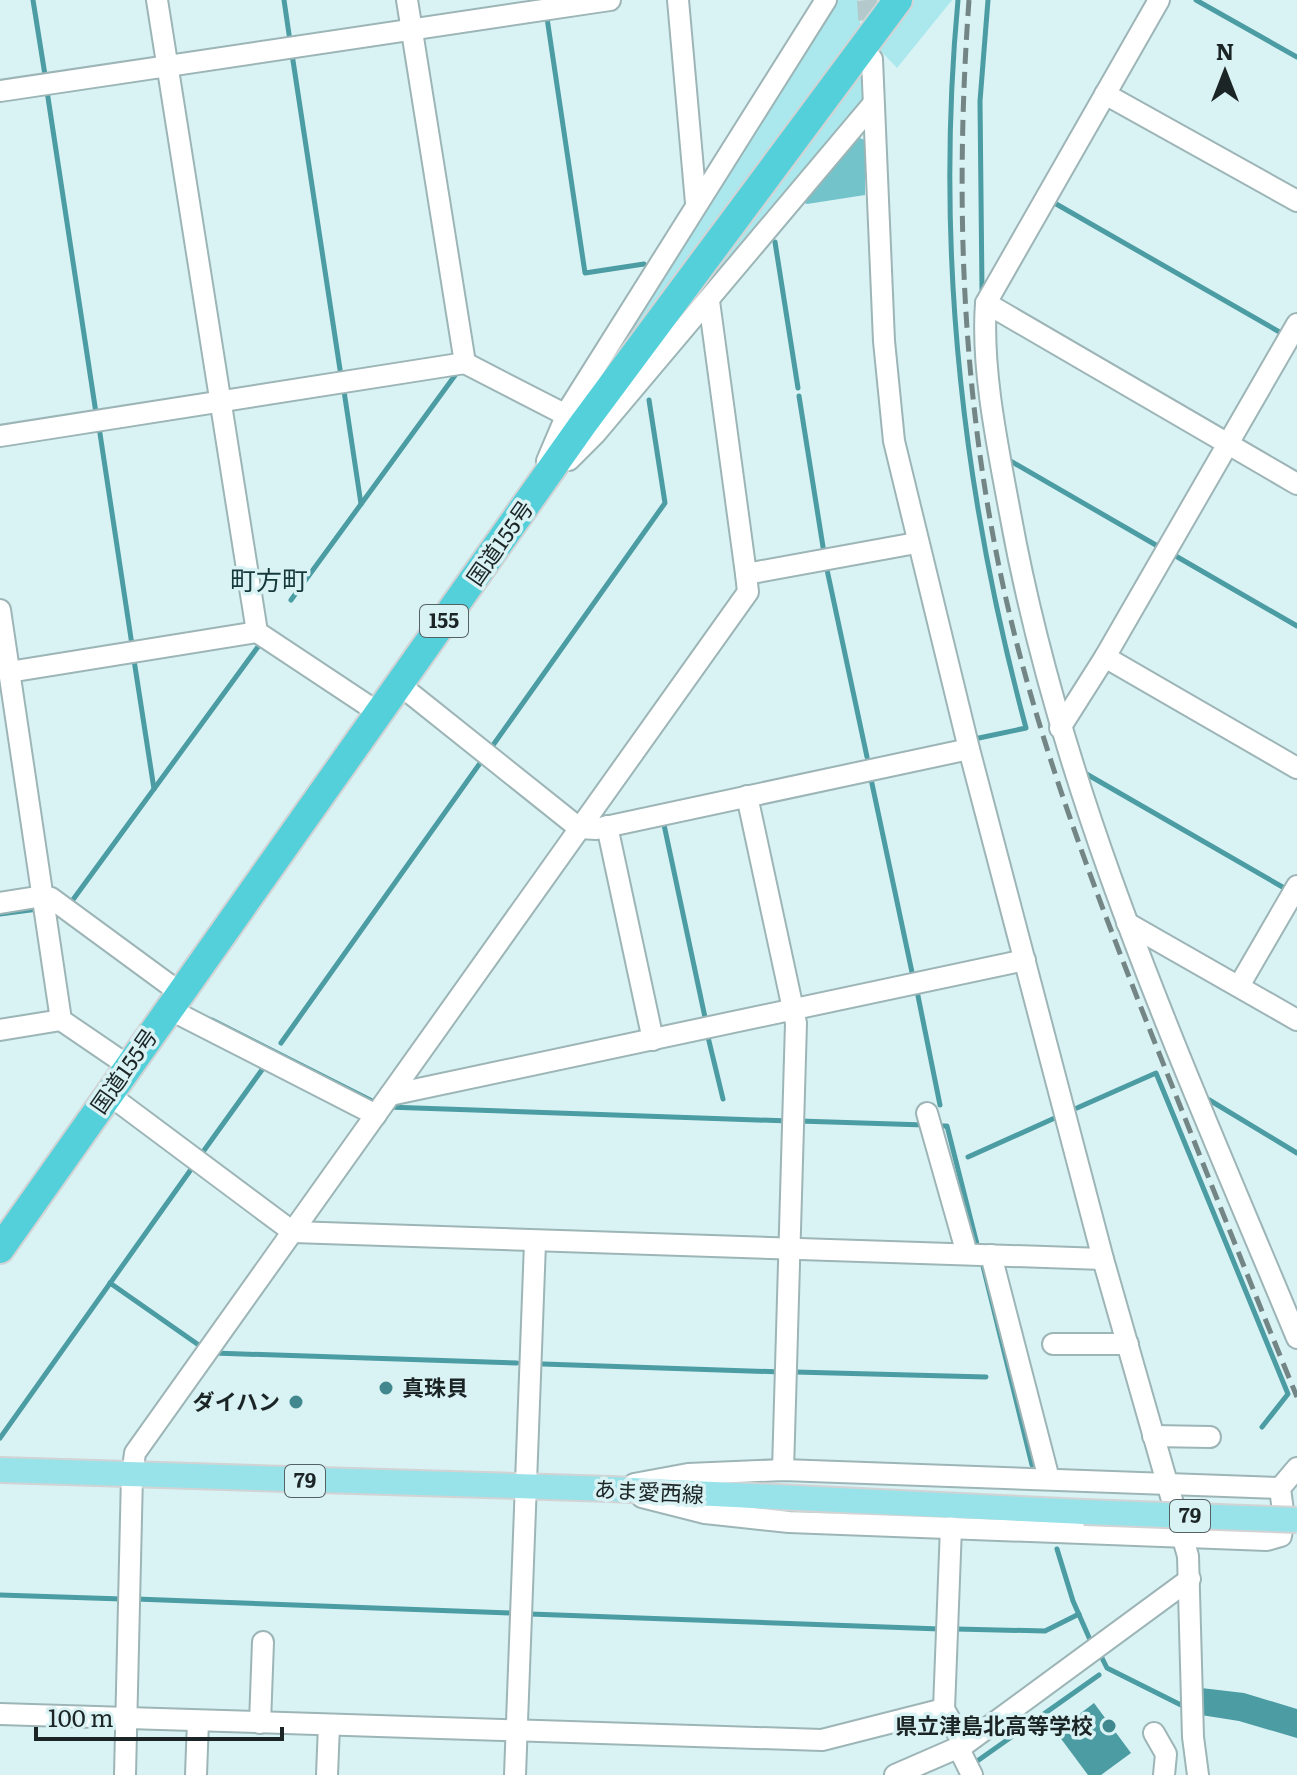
<svg xmlns="http://www.w3.org/2000/svg" width="1297" height="1775" font-family="Literata,'Noto Sans JP',serif">
  <rect width="100%" height="100%" fill="#d9f2f4"/>
  <!-- green -->
  <g fill="#aae8ed">
    <path d="M838 0H858L861 32 597 389 593 384Z"/>
    <path d="M914 0H952L897 68 879 49Z"/>
    <path d="M862 72 864 95 857 111 632 381Z"/>
  </g>
  <!-- forest -->
  <path fill="#73c3ca" d="M854 136 865 140V195L807 204 800 201Z"/>
  <!-- water -->
  <g fill="#4b9ca3">
    <path d="M1201 1688 1244 1693 1297 1709V1738L1239 1721 1201 1715Z"/>
    <path d="M1094 1703 1131 1753 1101 1775H1088L1056 1732Z"/>
  </g>
  <g fill="none" stroke-linecap="round" stroke-linejoin="round">
    <!-- stream -->
    <g stroke="#4b9ca3" stroke-width="5">
      <path d="M33 0 45 75"/>
      <path d="M284 0 290 41"/>
      <path d="M958 0C935 245 962 491 1026 728L979 738"/>
      <path d="M1196 0 1297 57"/>
      <path d="M547 18 585 273 644 264"/>
      <path d="M292 54 341 376"/>
      <path d="M47 91 96 413"/>
      <path d="M1051 201 1283 334"/>
      <path d="M775 242 798 388"/>
      <path d="M982 290 980 101 988 0"/>
      <path d="M344 391 361 504"/>
      <path d="M799 396 824 553"/>
      <path d="M99 427 132 645"/>
      <path d="M1007 459 1161 548"/>
      <path d="M1174 555 1297 626"/>
      <path d="M826 565 867 757"/>
      <path d="M291 600 456 374"/>
      <path d="M134 660 154 789"/>
      <path d="M491 748 665 503 649 400"/>
      <path d="M1083 772 1286 889"/>
      <path d="M871 779 913 977"/>
      <path d="M663 820 706 1022"/>
      <path d="M72 901 260 644"/>
      <path d="M0 914 38 909"/>
      <path d="M917 991 940 1105"/>
      <path d="M212 1020 378 1104"/>
      <path d="M708 1037 723 1099"/>
      <path d="M281 1043 483 759"/>
      <path d="M1206 1098 1297 1153"/>
      <path d="M387 1107 789 1121"/>
      <path d="M1077 1108 1156 1073 1288 1394 1262 1427"/>
      <path d="M799 1121 925 1125"/>
      <path d="M935 1126H947L978 1248"/>
      <path d="M200 1156 264 1067"/>
      <path d="M968 1157 1057 1117"/>
      <path d="M982 1262 1032 1465"/>
      <path d="M110 1283 203 1348"/>
      <path d="M214 1353 517 1363"/>
      <path d="M543 1364 781 1372"/>
      <path d="M795 1372 986 1377"/>
      <path d="M0 1438 192 1168"/>
      <path d="M1057 1549 1073 1601 1091 1642"/>
      <path d="M0 1595 122 1599"/>
      <path d="M136 1599 510 1613"/>
      <path d="M530 1614 940 1629"/>
      <path d="M956 1629 1045 1631 1079 1614"/>
      <path d="M1101 1656 1107 1668 1187 1708"/>
      <path d="M973 1764 1099 1675"/>
    </g>
    <!-- minor-tunnel -->
    <path stroke="#b3c9cb" stroke-width="20" stroke-dasharray="20 10" stroke-linecap="butt" d="M867 0 870 44"/>
    <defs>
      <g id="minor">
        <path d="M157 0 257 632 379 713"/>
        <path d="M407 0 465 363"/>
        <path d="M678 0 696 203"/>
        <path d="M1159 0 986 303 1297 484"/>
        <path d="M872 59 884 341 894 441 969 749 1103 1259 1188 1556 1193 1737 1198 1775"/>
        <path d="M0 91 610 0"/>
        <path d="M1105 94 1297 201"/>
        <path d="M709 301 746 574"/>
        <path d="M986 303C981 369 998 448 1010 513 1062 801 1185 1068 1297 1338"/>
        <path d="M0 436 465 363 566 415"/>
        <path d="M569 460 595 434 873 104"/>
        <path d="M547 461 570 407 826 0"/>
        <path d="M0 610 61 1020 127 1065"/>
        <path d="M1105 657 1297 768"/>
        <path d="M9 672 257 632"/>
        <path d="M400 685 579 828 596 829 969 749"/>
        <path d="M1060 728 1105 657 1297 324"/>
        <path d="M747 796 796 1023 783 1470"/>
        <path d="M607 826 653 1040"/>
        <path d="M0 903 43 896 51 898 179 992"/>
        <path d="M1127 923 1297 1020"/>
        <path d="M1239 986 1297 886"/>
        <path d="M167 1008 376 1115"/>
        <path d="M0 1030 61 1020"/>
        <path d="M108 1094 293 1232 1103 1259"/>
        <path d="M390 1095 1025 960"/>
        <path d="M927 1113 967 1254"/>
        <path d="M991 1255 1049 1479"/>
        <path d="M1053 1344H1128"/>
        <path d="M1153 1436 1210 1437"/>
        <path d="M634 1484 688 1474 783 1470 1280 1488"/>
        <path d="M642 1497 705 1513 789 1522 1267 1540 1281 1536 1284 1519 1280 1488 1297 1468"/>
        <path d="M951 1527 944 1709 964 1745"/>
        <path d="M0 1714 822 1740 944 1709"/>
        <path d="M260 1723 263 1642"/>
        <path d="M1154 1733 1166 1754 1164 1775"/>
        <path d="M958 1747 972 1775"/>
        <path d="M125 1775 132 1475 135 1453 748 592 746 574 916 543"/>
        <path d="M196 1775 198 1721"/>
        <path d="M327 1775 329 1725"/>
        <path d="M515 1775 535 1243"/>
        <path d="M895 1775 964 1745 1190 1579"/>
      </g>
      <path id="major" d="M0 1470 611 1489 1084 1512"/>
      <path id="highway" d="M0 1249 583 424 898 0"/>
    </defs>
    <!-- minor casing -->
    <use href="#minor" stroke="#9db5b6" stroke-width="24"/>
    <!-- major casing -->
    <use href="#major" stroke="#d2d3d4" stroke-width="28"/>
    <!-- highway casing -->
    <use href="#highway" stroke="#d2d3d4" stroke-width="32"/>
    <!-- minor -->
    <use href="#minor" stroke="#fff" stroke-width="20"/>
    <!-- major -->
    <use href="#major" stroke="#98e3e9" stroke-width="24"/>
    <!-- highway -->
    <use href="#highway" stroke="#54d0da" stroke-width="28"/>
    <!-- rail -->
    <path stroke="#748586" stroke-width="5" stroke-dasharray="16 8" stroke-linecap="butt" d="M969 0C953 219 963 439 1019 652 1054 785 1103 911 1153 1038 1201 1158 1248 1278 1297 1397"/>
    <defs>
      <path id="major-bridge" d="M1084 1512 1297 1520"/>
    </defs>
    <!-- major-bridge casing -->
    <use href="#major-bridge" stroke="#d2d3d4" stroke-width="28" stroke-linecap="butt"/>
    <!-- major-bridge -->
    <use href="#major-bridge" stroke="#98e3e9" stroke-width="24"/>
  </g>
  <!-- markers -->
  <g fill="#41888e" stroke="#d9f2f4" stroke-width="3">
    <circle cx="386" cy="1388" r="8"/>
    <circle cx="296" cy="1402" r="8"/>
    <circle cx="1109" cy="1726" r="8"/>
  </g>
  <g text-anchor="middle" stroke-width="7" stroke-linejoin="round" paint-order="stroke">
    <!-- shield labels -->
    <g fill="#d9f2f4" stroke="#556264" stroke-width="2">
      <rect x="420" y="605" width="48" height="32" rx="6"/>
      <rect x="285" y="1465" width="40" height="32" rx="6"/>
      <rect x="1170" y="1500" width="40" height="32" rx="6"/>
    </g>
    <g font-size="20" font-weight="bold" fill="#1c2526">
      <text x="444" y="628">155</text>
      <text x="305" y="1488">79</text>
      <text x="1190" y="1523">79</text>
    </g>
    <!-- street labels -->
    <g font-size="22" fill="#1c2526" stroke="#d9f2f4">
      <text transform="translate(500 543) rotate(-55)" y="8">国道155号</text>
      <text transform="translate(124 1071) rotate(-55)" y="8">国道155号</text>
      <text transform="translate(649 1492) rotate(3)" y="8">あま愛西線</text>
    </g>
    <!-- poi labels -->
    <g font-size="22" font-weight="bold" fill="#1c2526" stroke="#d9f2f4" text-anchor="end">
      <text x="402" y="1396" text-anchor="start">真珠貝</text>
      <text x="280" y="1410">ダイハン</text>
      <text x="1093" y="1734">県立津島北高等学校</text>
    </g>
    <!-- quarter labels -->
    <g font-size="26" fill="#15383b" stroke="#d9f2f4">
      <text x="269" y="590">町方町</text>
    </g>
  </g>
  <!-- north arrow -->
  <g transform="translate(1225 72)" stroke="#d9f2f4" stroke-width="6" paint-order="stroke">
  <path d="M0-6L14 30L0 20L-14 30Z" fill="#1c2526"/>
  <text y="-12" font-size="22" font-weight="bold" text-anchor="middle" fill="#1c2526">N</text>
  </g>
  <!-- scale -->
  <path d="M36 1727v12h246v-12" fill="none" stroke="#1c2526" stroke-width="4"/>
  <text x="48" y="1727" font-size="24" fill="#1c2526" stroke="#d9f2f4" stroke-width="6" paint-order="stroke">100 m</text>
</svg>
